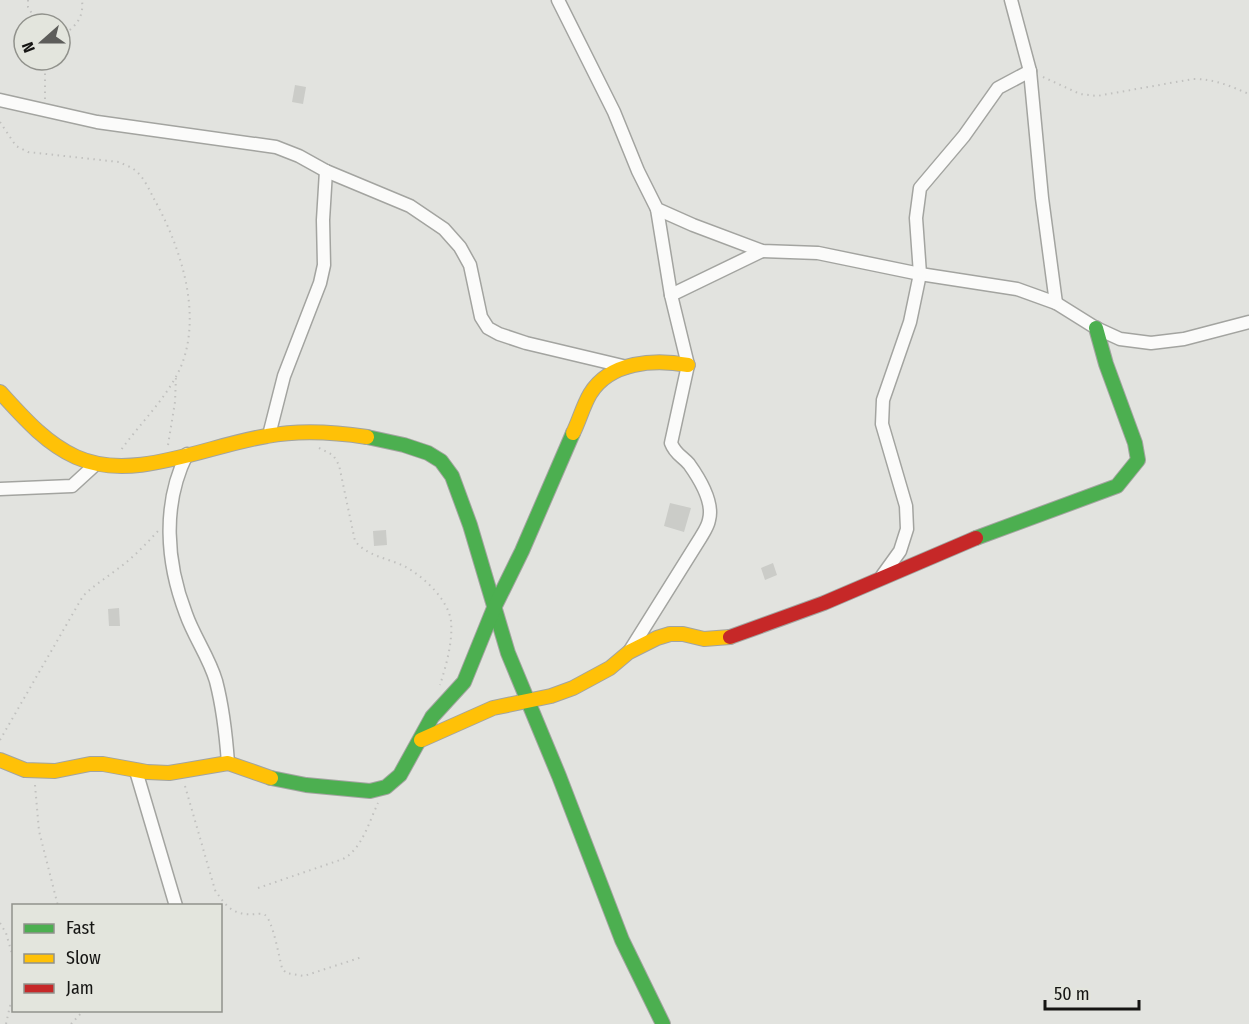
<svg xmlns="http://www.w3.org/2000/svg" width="1249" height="1024" font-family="'Fira Sans Condensed',sans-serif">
  <rect width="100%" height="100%" fill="#e2e3df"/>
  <!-- building -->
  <g fill="#cbccc8">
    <path d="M295 85 306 87 303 104 292 102Z"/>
    <path d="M670 503 691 508 684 532 664 526Z"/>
    <path d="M386 530 387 545 374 546 373 531Z"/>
    <path d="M773 563 777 575 765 580 761 568Z"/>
    <path d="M119 608 120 626H109L108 609Z"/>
  </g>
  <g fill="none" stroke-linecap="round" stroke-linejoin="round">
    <defs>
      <g id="street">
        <path d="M558 0 614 112 638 171 657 209 693 225 762 251 818 253 920 274 1017 289 1056 303 1096 328 1120 339 1151 343 1184 339 1249 322"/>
        <path d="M1011 0 1030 71 1042 198 1056 303"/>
        <path d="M0 100 97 122 276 147 299 156 326 171 410 206 444 229 460 247 470 265 481 317 488 328 499 334 526 343 627 367"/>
        <path d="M671 295 762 251"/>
        <path d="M269 435 284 376 320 283 324 265 323 220 326 171"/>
        <path d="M187 454C162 504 166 562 186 614 194 637 209 657 216 681 223 708 226 735 228 763"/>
        <path d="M0 489 72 486 96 464"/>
        <path d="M882 576 900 551 907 529 906 506 882 424 883 400 910 322 920 274 916 218 920 188 964 136 998 88 1030 71"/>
        <path d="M629 652 701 537C704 532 708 526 709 520 714 502 699 478 689 464 682 456 675 454 671 443L688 365 671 295 657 209"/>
        <path d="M136 771 176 906"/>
      </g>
      <g id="fast">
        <path d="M367 437 404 445 428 453 441 461 452 476 470 525 508 653 559 776 622 940 663 1024"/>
        <path d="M976 538 1117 486 1138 460 1135 443 1106 364 1096 328"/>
        <path d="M271 778 306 785 370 791 386 787 400 775 432 717 464 682 494 608 522 551 573 433"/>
      </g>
      <g id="slow">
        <path d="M0 392C22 416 45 443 76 457 133 483 208 445 267 436 299 430 334 432 367 437"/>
        <path d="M573 433C579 421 583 406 590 394 610 361 655 359 688 365"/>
        <path d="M421 740 493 708 551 696 573 688 610 668 629 652 657 638 670 634H683L704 639 730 637"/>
        <path d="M0 760 25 770 55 771 90 764H103L147 772 169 773 228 763 271 778"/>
      </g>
      <path id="jam" d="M730 637 824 603 976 538"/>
    </defs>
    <!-- street casing -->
    <use href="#street" stroke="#a3a4a0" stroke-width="15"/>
    <!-- fast casing -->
    <use href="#fast" stroke="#a3a4a0" stroke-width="16"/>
    <!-- slow casing -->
    <use href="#slow" stroke="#a3a4a0" stroke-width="16"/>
    <!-- jam casing -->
    <use href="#jam" stroke="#a3a4a0" stroke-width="16"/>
    <!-- path -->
    <g stroke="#c1c1bf" stroke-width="2" stroke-dasharray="1.5 4.5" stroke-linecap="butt">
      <path d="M28 0V7L38 24"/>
      <path d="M60 37C75 27 84 19 82 0"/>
      <path d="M1043 77 1080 94 1097 96 1193 79C1215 79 1230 86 1249 94"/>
      <path d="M45 99V60"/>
      <path d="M0 122 16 146 28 152 119 162C123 164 128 166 132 168 142 174 148 187 153 197 180 245 202 311 182 364 169 396 141 422 121 450"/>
      <path d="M168 445 175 402 176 377"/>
      <path d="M319 448 333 455 339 465 355 541C367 556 387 558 404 566 423 576 448 599 451 621 453 642 446 666 440 685"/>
      <path d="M0 740 83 596C94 585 105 579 116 570 132 559 145 545 158 531"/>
      <path d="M35 785 39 831 58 906"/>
      <path d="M185 786 215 890C226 907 234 916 256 914 258 914 262 913 265 915 273 921 279 957 282 968L286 973 304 976 362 957"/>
      <path d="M258 888 343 859C362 849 369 822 378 803"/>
      <path d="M0 923 6 933 14 961"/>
      <path d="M6 1024 10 1006 14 1001"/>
      <path d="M71 1024 84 1010"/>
    </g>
    <!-- street -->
    <use href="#street" stroke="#fbfbfa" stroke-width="12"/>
    <!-- fast -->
    <use href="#fast" stroke="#4caf50" stroke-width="14"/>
    <!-- slow -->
    <use href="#slow" stroke="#ffc107" stroke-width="14"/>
    <!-- jam -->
    <use href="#jam" stroke="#c62828" stroke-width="14"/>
  </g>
  <!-- legend -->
  <rect x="12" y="904" width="210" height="108" fill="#e3e5dd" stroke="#91928c" stroke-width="1.5"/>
  <rect x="24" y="924" width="30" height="9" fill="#4caf50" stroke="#91928c" stroke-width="1.5"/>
  <text x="66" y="934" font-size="18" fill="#151513">Fast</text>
  <rect x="24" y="954" width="30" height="9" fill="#ffc107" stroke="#91928c" stroke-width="1.5"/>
  <text x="66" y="964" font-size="18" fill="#151513">Slow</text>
  <rect x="24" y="984" width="30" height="9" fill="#c62828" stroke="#91928c" stroke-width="1.5"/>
  <text x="66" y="994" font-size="18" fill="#151513">Jam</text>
  <!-- north arrow -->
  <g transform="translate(42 42) rotate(249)"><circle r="28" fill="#e3e5dd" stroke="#91928c" stroke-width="1.5"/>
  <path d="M0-4.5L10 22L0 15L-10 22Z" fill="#5d5d5a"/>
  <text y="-9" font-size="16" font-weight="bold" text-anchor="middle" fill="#151513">N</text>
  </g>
  <!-- scale -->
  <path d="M1045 1000v9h94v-9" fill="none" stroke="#151513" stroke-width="3"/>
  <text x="1054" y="1000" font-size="18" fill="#151513" stroke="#e3e5dd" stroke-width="4.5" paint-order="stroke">50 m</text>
</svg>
